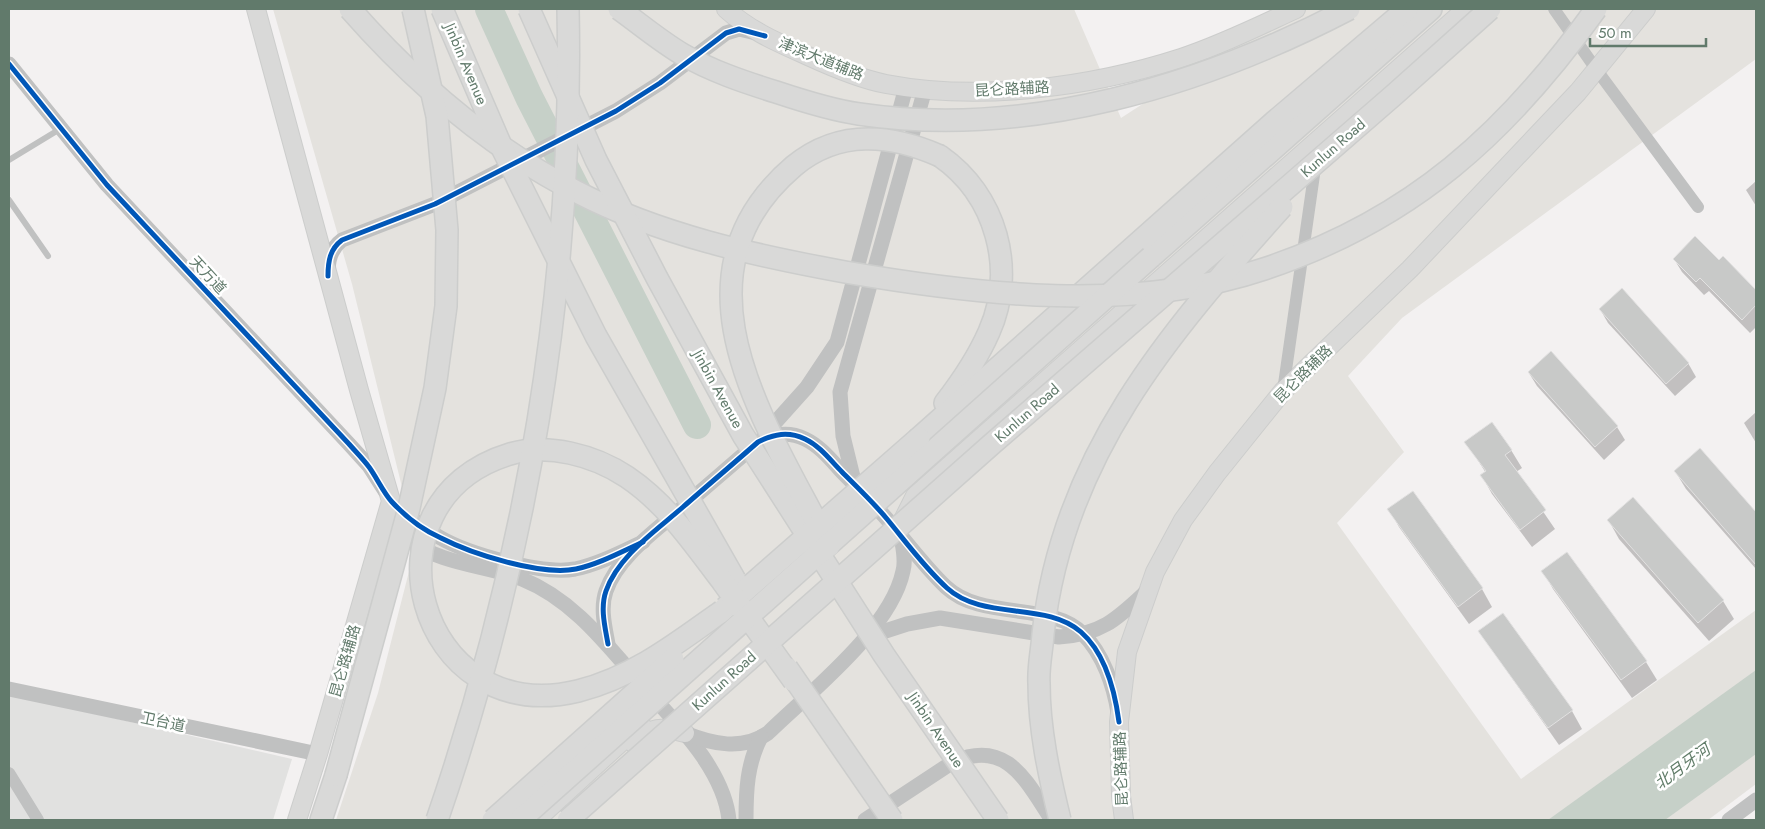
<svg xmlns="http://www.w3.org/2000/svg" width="1765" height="829" font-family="Jost,'Noto Sans SC',sans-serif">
  <rect width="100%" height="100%" fill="#f3f1f1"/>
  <!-- built -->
  <path fill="#e1e1e0" d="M9 694 292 759 273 820H9Z"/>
  <!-- green -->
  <path fill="#e4e2de" d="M273 9H1074L1121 118 1289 9H1756V59L1402 318 1348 376 1404 452 1337 523 1521 779 1756 610V784L1708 820H336L378 693 416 544 352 284Z"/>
  <!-- water -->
  <path fill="#c6d0c8" d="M1756 670V754L1665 820H1548Z"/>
  <!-- shadow -->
  <g fill="#0003">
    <path d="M1756 181V206L1746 190Z"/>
    <path d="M1723 258 1756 292V327L1750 333 1709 291 1704 295 1682 272 1674 259 1719 262Z"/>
    <path d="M1600 309 1688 363 1696 377 1675 396 1608 323Z"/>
    <path d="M1551 353 1617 427 1625 440 1604 460 1537 386 1529 373Z"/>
    <path d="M1756 412V443L1744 423Z"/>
    <path d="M1466 442 1511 450 1522 468 1516 472 1555 529 1532 547 1492 494 1482 476 1486 473Z"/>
    <path d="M1700 450 1756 514V569L1686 489 1675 471Z"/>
    <path d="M1633 499 1723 601 1734 619 1709 641 1619 539 1609 521Z"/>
    <path d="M1389 509 1482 589 1492 607 1469 624 1399 527Z"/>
    <path d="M1567 553 1646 662 1657 680 1632 698 1553 589 1543 571Z"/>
    <path d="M1479 631 1572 711 1582 729 1559 745Z"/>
  </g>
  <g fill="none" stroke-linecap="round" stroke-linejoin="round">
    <!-- river -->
    <path stroke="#c6d0c8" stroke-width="28" d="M489 9 529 97 697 425"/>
  </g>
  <!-- building -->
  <g fill="#c8c9c8" stroke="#e2e1e1">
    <path d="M1695 236 1719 260 1723 256 1756 290V305L1742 320 1700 278 1696 282 1673 259Z"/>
    <path d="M1622 288 1689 363 1666 384 1599 309Z"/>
    <path d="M1551 351 1618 426 1595 447 1528 372Z"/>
    <path d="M1492 422 1512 450 1505 455 1546 510 1520 530 1480 475 1486 471 1464 442Z"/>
    <path d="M1700 448 1756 512V565L1674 471Z"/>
    <path d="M1413 491 1483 588 1458 607 1387 509Z"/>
    <path d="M1633 497 1724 600 1698 623 1607 520Z"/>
    <path d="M1567 552 1647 661 1621 680 1541 571Z"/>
    <path d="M1503 613 1573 710 1548 728 1478 631Z"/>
  </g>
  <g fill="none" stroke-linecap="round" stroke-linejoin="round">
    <defs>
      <g id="secondary">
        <path d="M256 9 359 390 391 501 318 754 297 820"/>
        <path d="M726 9C750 31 779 43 808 56 832 67 860 79 886 84 980 102 1091 87 1181 58 1221 45 1259 26 1296 9"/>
        <path d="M903 520 915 496 1466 9"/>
        <path d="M633 743C653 725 660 727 685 733"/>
        <path d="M536 820 641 724"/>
        <path d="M1124 820 1121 796 1119 722 1127 652 1155 572 1183 520 1217 473 1283 391 1410 269 1578 92 1646 9"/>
      </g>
      <g id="trunk">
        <path d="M940 156C996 195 1017 269 989 332 978 357 962 381 945 403"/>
        <path d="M1151 257 1431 9"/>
        <path d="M919 438 1274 122 1407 9"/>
        <path d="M321 820 336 775"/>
      </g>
    </defs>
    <!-- secondary casing -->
    <use href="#secondary" stroke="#cccdcc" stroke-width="20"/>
    <!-- trunk casing -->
    <use href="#trunk" stroke="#cccdcc" stroke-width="24"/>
    <!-- service -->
    <g stroke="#c0c1c1" stroke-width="6">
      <path d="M9 160 60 129"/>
      <path d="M9 200 48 256"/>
    </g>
    <!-- minor -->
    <g stroke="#c0c1c1" stroke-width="12">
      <path d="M1554 9 1596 69 1698 207"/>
      <path d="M1283 391 1316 161"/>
      <path d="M9 773 38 820"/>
    </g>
    <!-- tertiary -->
    <g stroke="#c0c1c1" stroke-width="15">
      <path d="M9 64 107 185 349 444 369 466 385 491"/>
      <path d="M328 272C328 259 331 248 342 240L435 204 616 111 660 83 726 33 739 29 756 33"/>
      <path d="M764 435 807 387 837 342 906 87"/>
      <path d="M854 481 843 436 840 392 925 89"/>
      <path d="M402 510C413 520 425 529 439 537 468 554 542 575 575 569 599 564 621 552 643 542"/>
      <path d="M399 526C403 531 407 537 411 541 440 564 488 566 522 579 574 600 607 645 643 686 675 722 724 769 729 820"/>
      <path d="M867 637 907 624 940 618 1059 637C1102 635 1119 617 1148 590"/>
      <path d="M608 644C605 627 600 608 606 591 618 556 657 530 683 507 708 485 733 464 758 442 774 434 788 431 805 439 820 446 831 460 842 472 857 487 872 502 886 518 906 541 924 566 946 587 982 621 1051 601 1083 634 1103 654 1114 686 1118 713"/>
      <path d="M9 689 318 754"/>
      <path d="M685 733C712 744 742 751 768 733 810 692 891 629 903 571 906 560 903 548 901 537"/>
      <path d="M746 820C746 790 747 764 761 737"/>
      <path d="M865 820 953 762C1007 738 1026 781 1052 820"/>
      <path d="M1729 820 1756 800"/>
    </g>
    <!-- secondary -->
    <use href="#secondary" stroke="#d9d9d8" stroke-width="18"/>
    <!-- trunk -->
    <use href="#trunk" stroke="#d9d9d8" stroke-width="21"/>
    <defs>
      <g id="trunk-bridge">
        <path d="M350 9C415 83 489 147 577 192 660 235 753 255 845 272 978 295 1133 313 1264 269 1412 220 1507 133 1596 9"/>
        <path d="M442 9 502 148 596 336 735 580"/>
        <path d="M529 9 596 160 657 278 743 435 884 655 998 820"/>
        <path d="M619 9C640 24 660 41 682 54 711 71 744 82 776 92 803 101 831 110 859 114 1027 139 1201 86 1349 9"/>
        <path d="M829 546C769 428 662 278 794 166 839 129 890 134 940 156"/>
        <path d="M725 608 919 438"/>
        <path d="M722 611C677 643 634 677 578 691 417 730 355 501 510 454 548 443 594 455 627 477 667 504 693 543 722 581 746 614 770 648 794 681"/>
        <path d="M787 668 892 820"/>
        <path d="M336 775 409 508 435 388 446 306 447 230 437 116 413 9"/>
        <path d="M437 820C526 562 574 282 568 9"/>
        <path d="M493 820 673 659"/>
        <path d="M520 820 1151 257"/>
        <path d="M568 820 993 443 1395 94 1490 9"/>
        <path d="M1060 820C1049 775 1039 729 1039 683 1038 667 1042 650 1043 634 1062 457 1168 334 1282 207"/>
      </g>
    </defs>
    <!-- trunk-bridge casing -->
    <use href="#trunk-bridge" stroke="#cccdcc" stroke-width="24" stroke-linecap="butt"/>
    <!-- trunk-bridge -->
    <use href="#trunk-bridge" stroke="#d9d9d8" stroke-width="21"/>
    <defs>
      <g id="cycleway">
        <path d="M9 64 107 185 349 444C356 452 363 459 369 467 377 478 383 492 392 502 405 516 423 530 441 538 472 554 541 576 576 569 599 564 621 552 643 542"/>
        <path d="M328 276C328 261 330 249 342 240L435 204 616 111 660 83 726 33 739 29 765 36"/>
        <path d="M608 644C605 627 600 608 606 591 618 556 657 530 683 507 708 485 733 464 758 442 774 434 788 431 805 439 820 446 831 461 842 472 857 487 873 502 887 519 906 542 924 567 947 588 983 621 1046 601 1081 632 1105 653 1115 692 1119 722"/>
      </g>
    </defs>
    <!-- cycleway casing -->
    <use href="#cycleway" stroke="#fff" stroke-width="8"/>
    <!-- cycleway -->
    <use href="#cycleway" stroke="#0057b8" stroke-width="5"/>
  </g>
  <g text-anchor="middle" stroke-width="5" stroke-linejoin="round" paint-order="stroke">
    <!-- street labels -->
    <g font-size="15" fill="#617a6b" stroke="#fff">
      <text transform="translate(821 59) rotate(22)" y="5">津滨大道辅路</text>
      <text transform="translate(466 64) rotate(67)" y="5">Jinbin Avenue</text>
      <text transform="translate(1012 89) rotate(-3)" y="5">昆仑路辅路</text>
      <text transform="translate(1333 148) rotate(-41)" y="5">Kunlun Road</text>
      <text transform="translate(208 275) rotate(47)" y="5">天万道</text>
      <text transform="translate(1303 374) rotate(-45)" y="5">昆仑路辅路</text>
      <text transform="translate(718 389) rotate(61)" y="5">Jinbin Avenue</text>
      <text transform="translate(1027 413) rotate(-41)" y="5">Kunlun Road</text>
      <text transform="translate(345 661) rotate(-74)" y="5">昆仑路辅路</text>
      <text transform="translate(724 681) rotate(-42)" y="5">Kunlun Road</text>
      <text transform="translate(163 722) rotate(12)" y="5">卫台道</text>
      <text transform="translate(936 730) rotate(56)" y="5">Jinbin Avenue</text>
      <text transform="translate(1121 769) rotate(-92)" y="5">昆仑路辅路</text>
    </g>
    <!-- water labels -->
    <g font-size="16" font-style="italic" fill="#607c68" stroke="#fff">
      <text transform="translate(1682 766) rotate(-36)" y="6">北月牙河</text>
    </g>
  </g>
  <!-- border -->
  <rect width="1765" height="829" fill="none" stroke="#617a6b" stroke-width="20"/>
  <!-- scale -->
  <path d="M1590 38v8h116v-8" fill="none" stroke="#617a6b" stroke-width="2.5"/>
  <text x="1598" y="38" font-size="15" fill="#617a6b" stroke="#ffffff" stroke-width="4" paint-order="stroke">50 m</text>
</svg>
